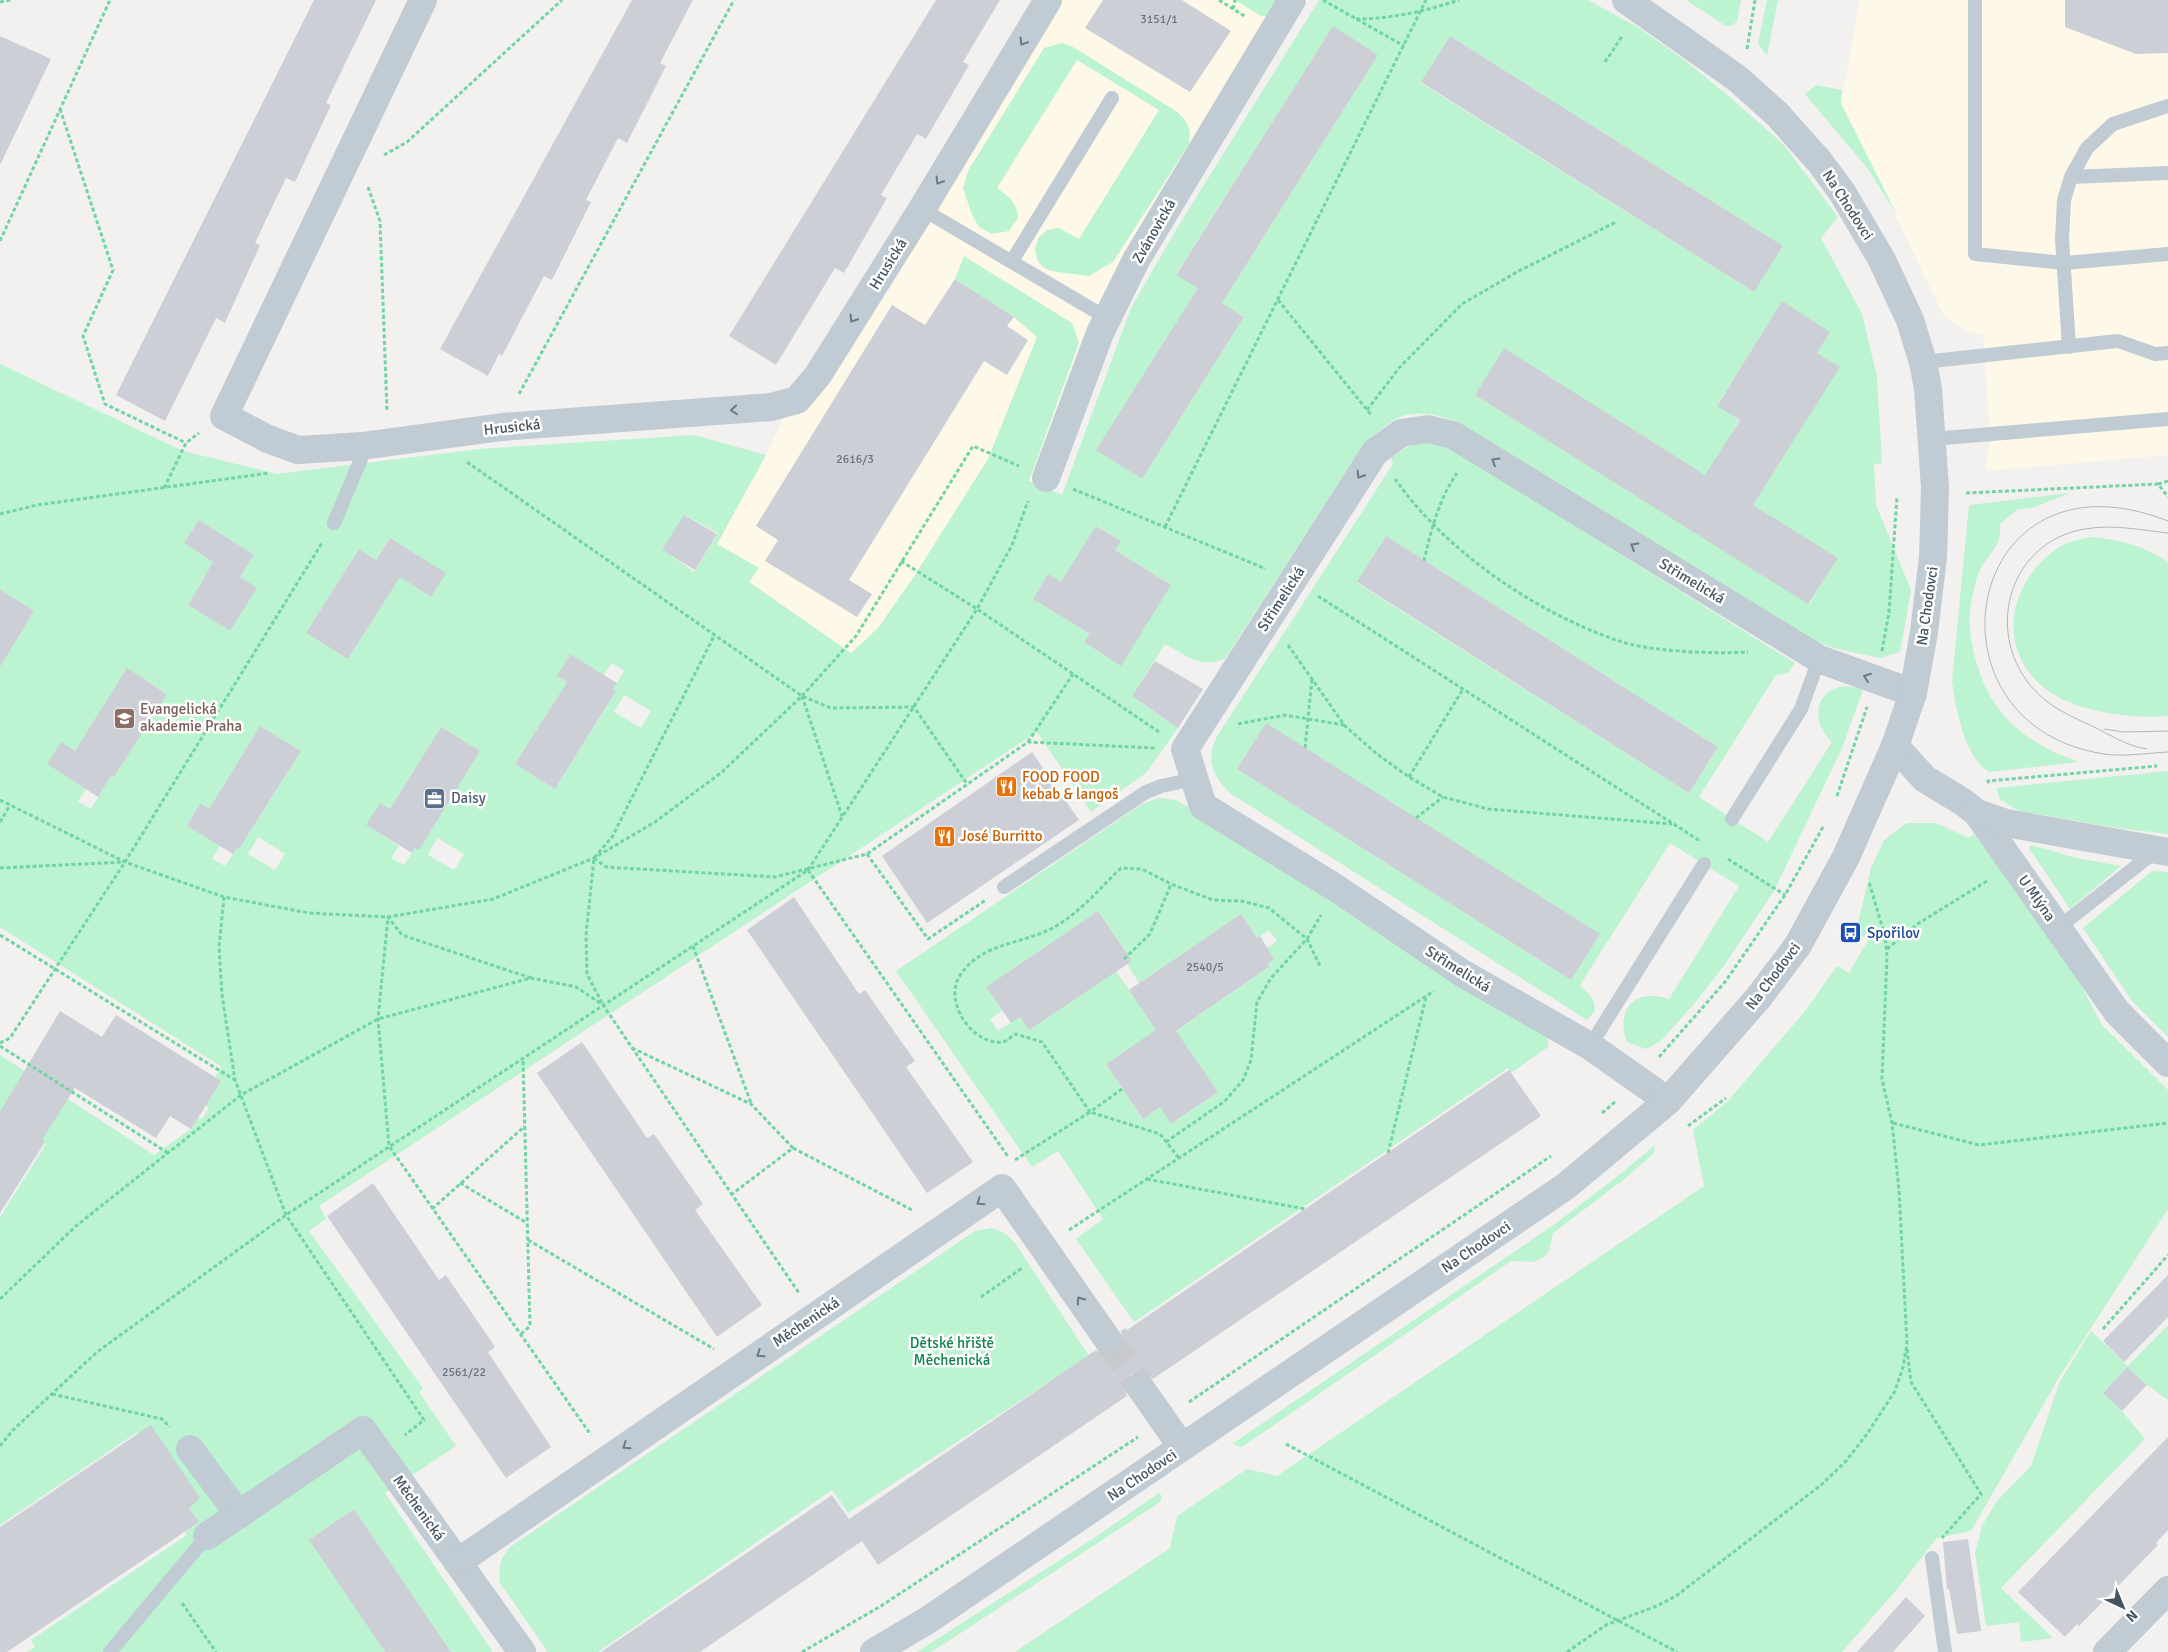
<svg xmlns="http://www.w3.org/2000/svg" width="2168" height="1652" font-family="Signika,sans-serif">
  <rect width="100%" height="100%" fill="#f3f0f0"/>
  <!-- commercial -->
  <g fill="#fef8e9">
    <path d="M1032 0H1308L1145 266 1111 339 1053 491 1029 482 1001 590 851 653 749 582 759 568 717 544 766 455 803 378Z"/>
    <path d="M1860 0H2168V455L1986 471 1990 434 1983 334 1971 333 1945 318 1841 103Z"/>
  </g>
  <!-- green -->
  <g fill="#bcf3d1" fill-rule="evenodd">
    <path d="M1235 0H1280L1269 16H1261Z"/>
    <path d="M1319 0H1588L1639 28 1683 59 1725 93 1783 144 1838 217 1821 238 1862 314 1877 377 1882 463 1874 464 1876 505 1911 590 1900 652 1880 658 1833 648 1792 631 1458 422C1402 401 1386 420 1352 462L1225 659C1196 668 1189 656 1165 644L1132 696 1178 728 1146 773 1091 812 1037 732 319 1206 326 1219 309 1231 423 1388 419 1392 456 1446 385 1493 493 1652H451L354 1509 309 1540 385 1652H27L35 1647 31 1640 187 1535 185 1532 199 1522 136 1433 0 1525V1217L46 1144 0 1112V1055L154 1155 191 1129 198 1117 202 1119 209 1108 205 1106 221 1081 215 1077 222 1067 0 927V667L34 611 0 589V364L183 451 277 474 479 449 694 435 766 455 717 544 759 568 749 582 851 653 878 628 913 578 988 459 1037 337 1014 317 955 279 964 256 1072 323 1079 343 1029 481 1062 495 1131 308 1176 230ZM1333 27 1378 55 1222 303 1244 317 1142 479 1097 450 1198 288 1176 274ZM1450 36 1783 246 1754 292 1421 83ZM1782 302 1830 332 1817 353 1839 367 1727 441 1739 420 1717 405ZM1504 349 1837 558 1809 604 1475 395ZM685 515 718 533 694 572 663 550ZM199 520 253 555 240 577 256 588 230 631 188 605 213 562 184 543ZM1097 526 1120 541 1115 550 1171 585 1107 657 1084 642 1090 634 1033 599 1048 574 1061 582ZM390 538 445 573 431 597 400 577 348 659 306 633 359 549 376 560ZM570 654 604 675 612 663 624 671 604 703 607 706 555 789 515 764 567 682 557 676ZM127 669 167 693 114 777 111 776 91 809 78 801 86 789 47 764 61 743 75 751ZM624 695 651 711 641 728 614 712ZM260 726 301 751 248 835 246 834 225 866 212 859 220 846 187 826 200 804 209 809ZM441 727 480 751 428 835 425 833 404 865 391 858 399 846 366 825 390 809ZM258 837 285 854 275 870 248 854ZM437 838 464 854 454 870 428 855Z"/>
    <path d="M1686 0H1741L1737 21 1732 26H1726Z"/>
    <path d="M1767 0H1778L1767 56 1758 44Z"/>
    <path d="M1062 43 1073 47 1176 111C1187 121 1192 128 1189 144L1113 262 1089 276 1057 272 1046 269 1038 262 1035 250 1038 238 1047 230 1059 228 1079 239 1159 110 1077 60 997 188C1009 197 1017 202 1018 218L1009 231 992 234 979 227 972 215 963 188 968 171 1044 48Z"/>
    <path d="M1816 85 1842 90 1841 103 1898 217 1868 169 1805 94Z"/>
    <path d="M1416 442 1434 443 1451 448 1795 663 1788 673 1776 675 1699 797 1768 842 1832 742C1802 714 1825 674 1863 690L1842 748 1774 891 1723 967 1694 1004 1661 1041 1646 1049 1627 1042C1615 1009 1635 988 1669 999L1739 886 1670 843 1580 985C1588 994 1595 998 1595 1011L1587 1020 1230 793C1213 777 1206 760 1216 738L1393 464 1391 457ZM1386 536 1718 747 1689 793 1357 583ZM1266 723 1571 980 1237 769Z"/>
    <path d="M2070 493 2032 508 2018 509 2000 524C2000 529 2001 535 1999 539 1996 549 1986 558 1981 568 1978 574 1975 583 1974 590 1967 613 1969 634 1975 657 1989 715 2026 743 2079 762L1990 772C1965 760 1955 706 1952 681L1969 505Z"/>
    <path d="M2091 537C2117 539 2146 546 2168 562V716C2132 719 2076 712 2047 690 1993 649 2009 579 2061 546 2069 541 2081 540 2091 537Z"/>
    <path d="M2168 771V834L2117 828 2019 811 2000 799 1996 788Z"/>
    <path d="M1159 798 1176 800 1200 814 1548 1036V1047L1511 1073 1508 1068 1134 1322 1076 1239 1103 1219 1058 1151 1032 1167 896 971 1142 804ZM1098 911 1124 949V959L1139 983 1241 914 1257 938 1269 930 1277 941 1260 953H1271L1274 959 1268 964 1270 966 1174 1033 1218 1092 1172 1124 1160 1107 1143 1119 1106 1064 1129 1048 1146 1072 1173 1053 1116 971 1029 1030 1020 1017 998 1031 990 1019 1002 1011 986 987Z"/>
    <path d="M1907 823H1936L1969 838 1974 834 1997 863 2081 985 2102 1025 2168 1090V1209L2058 1379 1971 1531 1937 1538 1897 1589 1842 1652H1015L1170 1548 1177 1516 1247 1469 1277 1476 1704 1186 1693 1130 1728 1101 1806 1010 1837 966 1849 973 1868 940 1856 932 1871 868 1884 840Z"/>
    <path d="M2031 845 2077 858 2121 866 2070 909 2029 848Z"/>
    <path d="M2152 871 2168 872V1037L2132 1001 2083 928Z"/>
    <path d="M1655 1145 1654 1153 1627 1177 1553 1233 1549 1251 1544 1257 1533 1262 1511 1261 1242 1447 1232 1444 1555 1224 1618 1176Z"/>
    <path d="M992 1228 1006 1234 1015 1243 1089 1356 848 1513 832 1490 598 1652H548L500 1583C498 1567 500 1559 510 1547L975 1231Z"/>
    <path d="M2168 1325V1400L2147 1385 2127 1367 2103 1392 2122 1411 2145 1439 2001 1588 2053 1638 2021 1642 2019 1622 1986 1626 1975 1553 1982 1526 1997 1501 2031 1466 2060 1381 2091 1331 2128 1366Z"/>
    <path d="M1159 1493 1162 1496 1160 1502 944 1644 930 1652H917L1094 1538Z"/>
  </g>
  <!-- building -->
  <g fill="#cccfd6">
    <path d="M314 0H376L326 103 331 105 295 182 286 178 255 243 260 245 225 323 216 318 165 421 116 395Z"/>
    <path d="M632 0H693L660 63 666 66 627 143 618 138 586 200 591 202 552 280 544 276 502 356 499 354 488 376 440 349Z"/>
    <path d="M936 0H1000L963 62 969 65 926 139 917 134 881 195 887 198 844 273 835 268 776 365 729 336Z"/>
    <path d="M1103 0H1182L1231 31 1190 92 1085 28Z"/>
    <path d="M2065 0H2168V53L2136 54 2065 27Z"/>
    <path d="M1333 26 1378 55 1222 303 1244 317 1142 479 1096 450 1198 288 1176 275Z"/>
    <path d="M0 36 51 59 0 165Z"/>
    <path d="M1450 36 1783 246 1754 292 1421 82Z"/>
    <path d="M955 279 1014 317 1007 326 1028 340 1007 375 984 361 849 580 872 594 857 617 765 561 778 540 756 526 892 305 925 325Z"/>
    <path d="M1782 301 1830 332 1817 353 1840 367 1753 505 1838 558 1808 604 1475 395 1504 348 1705 475 1740 420 1717 406Z"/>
    <path d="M684 515 717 534 695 570 662 550Z"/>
    <path d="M199 520 254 555 240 577 257 588 230 631 188 605 213 562 184 543Z"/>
    <path d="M1096 526 1121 541 1115 550 1171 585 1121 666 1084 642 1090 634 1033 599 1048 574 1061 582Z"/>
    <path d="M1386 536 1718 747 1689 793 1357 582Z"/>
    <path d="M390 538 446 573 431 597 400 577 348 659 306 633 359 549 376 560Z"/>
    <path d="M0 589 34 611 0 667Z"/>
    <path d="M570 654 617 683 613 689 616 691 555 789 515 764 567 682 557 676Z"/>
    <path d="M1155 661 1203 689 1178 728 1132 696Z"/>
    <path d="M127 668 167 694 114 777 111 776 98 797 47 764 61 742 75 751Z"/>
    <path d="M1266 723 1600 934 1571 980 1237 769Z"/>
    <path d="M260 726 301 751 239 849 237 848 233 854 187 826 200 803 209 809Z"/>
    <path d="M441 727 480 751 419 850 415 848 412 853 366 825 380 803 390 809Z"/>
    <path d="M1032 752 1079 820 927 923 882 856Z"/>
    <path d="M794 897 859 994 865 990 915 1061 906 1067 973 1162 927 1193 747 930Z"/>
    <path d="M1098 911 1132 961 1029 1030 1020 1017 1011 1023 986 987Z"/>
    <path d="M1241 914 1257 938 1260 936 1274 959 1268 964 1270 966 1176 1031 1218 1092 1171 1124 1160 1107 1143 1119 1106 1064 1156 1030 1129 990Z"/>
    <path d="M60 1011 102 1037 116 1015 221 1081 191 1129 170 1116 156 1138 75 1088 42 1140 45 1142 0 1213V1112Z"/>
    <path d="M582 1042 647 1138 654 1134 703 1204 695 1210 762 1305 717 1337 537 1073Z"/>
    <path d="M1509 1070 1541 1116 1153 1379 1146 1373 1139 1371 1131 1374 1126 1381 1125 1389 1127 1396 878 1565 862 1541 700 1652H601L832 1495 849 1519 1096 1350 1102 1354 1109 1356 1116 1353 1122 1346 1123 1338 1121 1331 1125 1328 1127 1330Z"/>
    <path d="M373 1183 439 1280 446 1275 495 1347 488 1352 551 1447 506 1478 327 1216Z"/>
    <path d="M2168 1275V1317L2124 1362 2103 1341Z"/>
    <path d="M2127 1367 2147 1385 2122 1411 2103 1393Z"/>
    <path d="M151 1425 200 1498 189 1508 199 1522 7 1652H0V1527Z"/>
    <path d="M2168 1437V1530L2156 1543 2158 1545 2079 1626 2077 1624 2065 1637 2018 1592Z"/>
    <path d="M354 1509 451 1652H385L309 1540Z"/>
    <path d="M1968 1539 1981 1631 1957 1634 1949 1588 1947 1590 1943 1542Z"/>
    <path d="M1906 1597 1925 1616 1893 1652H1857Z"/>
  </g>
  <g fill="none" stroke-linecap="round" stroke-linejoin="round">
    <!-- minor-tunnel -->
    <path stroke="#c8c9cc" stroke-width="28" stroke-dasharray="28 14" stroke-linecap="butt" d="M1108 1340 1140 1387"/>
    <!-- path -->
    <g stroke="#70d5a3" stroke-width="3" stroke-dasharray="4 2.5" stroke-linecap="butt">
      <path d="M1219 0 1246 17"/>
      <path d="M1323 0 1404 46"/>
      <path d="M0 2 11 0"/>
      <path d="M1233 9 1235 0"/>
      <path d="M1356 19C1392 19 1425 11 1459 0"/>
      <path d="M1747 49 1755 0"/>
      <path d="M1605 62 1623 35"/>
      <path d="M60 109 113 270 83 336 105 404 186 443"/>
      <path d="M384 155 407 142 562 0"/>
      <path d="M368 187 380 221 387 411"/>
      <path d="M0 241 110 0"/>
      <path d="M1278 300 1372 416"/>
      <path d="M519 394 734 0"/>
      <path d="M1367 410 1399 368 1462 304 1517 272 1616 222"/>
      <path d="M467 462 802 696 831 708 914 707 967 784"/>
      <path d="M1395 479C1446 551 1533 611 1616 640 1648 652 1714 654 1748 652"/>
      <path d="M2158 484 2168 481"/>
      <path d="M164 488 186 443 199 433"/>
      <path d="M1073 489 1266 569"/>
      <path d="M1966 493 2158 484 2168 497"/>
      <path d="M0 514 37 505 269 473"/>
      <path d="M1165 527 1426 0"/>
      <path d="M901 561 977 609 1159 732"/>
      <path d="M1424 561C1431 530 1439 499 1457 473"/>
      <path d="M1318 596 1700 841"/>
      <path d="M1288 645 1345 726 1377 754 1409 777 1443 797 1488 809 1672 824"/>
      <path d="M1882 651 1889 612 1897 497"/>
      <path d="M802 696 842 816"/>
      <path d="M1238 724 1285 715 1344 725"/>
      <path d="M1028 742 1073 674"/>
      <path d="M1305 748 1312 679"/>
      <path d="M1409 777 1463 689"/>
      <path d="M1989 783 1988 781 2157 766"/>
      <path d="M1837 796 1867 707"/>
      <path d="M0 800 125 862 224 897 309 913 388 917 493 899 594 858 655 822 722 772 802 696 856 636 973 446 1019 466"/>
      <path d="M1416 818 1443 797"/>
      <path d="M0 822 10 805"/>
      <path d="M867 854 928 939 986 900"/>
      <path d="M594 858 606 867 775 877 867 854 1028 742 1155 748"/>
      <path d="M1728 859 1785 895"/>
      <path d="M0 868 124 862"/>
      <path d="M808 870 1009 1158"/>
      <path d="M224 897 219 947 222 995 235 1080 286 1215 424 1420 405 1435"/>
      <path d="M0 935 235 1080"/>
      <path d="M693 946 751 1103"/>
      <path d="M1887 949 1919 923 1987 881"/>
      <path d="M1124 959 1150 934 1171 884"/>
      <path d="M531 978 402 935 388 917 378 1019 389 1146 591 1435"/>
      <path d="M602 1003 587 974 586 935 594 858 612 837 714 636"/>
      <path d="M0 1043 10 1038 125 862 322 543"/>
      <path d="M0 1046 168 1153"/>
      <path d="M632 1048 751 1104 793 1148 732 1194"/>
      <path d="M1659 1057 1725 982 1785 895 1823 827"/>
      <path d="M1122 1089 1090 1112 1042 1042 1016 1034C1012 1036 1007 1041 1003 1042 973 1046 944 1003 959 977 981 940 1029 945 1061 923 1084 908 1101 887 1121 868L1142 869 1171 884 1213 900 1241 901 1269 908 1307 939 1321 968"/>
      <path d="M1602 1113 1616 1101"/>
      <path d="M1893 1123 1979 1145 2168 1123"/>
      <path d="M1688 1126 1726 1098"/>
      <path d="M1166 1142 1225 1101 1243 1080 1251 1060 1257 1002 1271 978 1307 939 1321 915"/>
      <path d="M793 1148 914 1211"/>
      <path d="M1388 1153 1426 997"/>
      <path d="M1015 1160 1090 1112 1160 1134 1179 1158"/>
      <path d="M1147 1179 1305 1209"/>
      <path d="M460 1183 527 1223"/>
      <path d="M432 1209 525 1126"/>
      <path d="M1069 1230 1434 991"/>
      <path d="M528 1240 714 1349"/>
      <path d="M981 1297 1022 1268"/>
      <path d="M0 1299 76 1226 241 1095 378 1019 531 978 576 987 603 1005 799 1293"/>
      <path d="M2103 1329 2168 1255"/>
      <path d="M521 1334 530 1326 523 1059"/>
      <path d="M1907 1349 1911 1382 1981 1494 1942 1538"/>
      <path d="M52 1394 162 1419 170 1427"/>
      <path d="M1189 1402 1551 1156"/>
      <path d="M1286 1444 1677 1652"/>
      <path d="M0 1446 13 1430 97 1352 286 1215 808 870 977 609 1012 545 1028 501"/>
      <path d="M182 1603 216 1652"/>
      <path d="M802 1652 881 1606 1138 1437"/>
      <path d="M1567 1652 1606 1625 1657 1606 1676 1596 1821 1485 1846 1461 1867 1434 1895 1391 1903 1367 1907 1344 1899 1190 1892 1123 1882 1079 1887 956 1885 936 1869 882"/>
    </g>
    <!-- service -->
    <g stroke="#c0cbd3" stroke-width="14">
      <path d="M1975 0V254L2064 263 2168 254"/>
      <path d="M2071 177 2168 173"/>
      <path d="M922 209 1107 318"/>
      <path d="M1012 261 1112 98"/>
      <path d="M2069 347 2062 239 2064 200 2071 177 2087 148 2113 124 2168 106"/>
      <path d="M1923 362 2118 341 2155 354 2168 353"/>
      <path d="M1932 439 2168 419"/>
      <path d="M334 523 361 459 362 446"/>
      <path d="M1732 819 1801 709 1819 659"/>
      <path d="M1004 887 1146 792 1161 786 1194 779"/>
      <path d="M2058 928 2157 850"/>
      <path d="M1590 1046 1704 864"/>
      <path d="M1932 1558 1945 1652"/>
      <path d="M110 1652 207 1536"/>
    </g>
    <!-- minor -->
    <g stroke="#c0cbd3" stroke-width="28">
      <path d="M423 0 224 416 268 439 298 450 362 446 502 427 771 407 797 400 818 375 922 209 1048 0"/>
      <path d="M1046 478 1100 333 1136 260 1292 0"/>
      <path d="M1895 746 1925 779 1963 802 1977 813 2117 1012 2168 1063"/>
      <path d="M1977 813 2006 823 2168 852"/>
      <path d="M1668 1101 1590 1046 1462 973 1336 888 1203 806 1185 749 1375 452 1401 433 1428 429 1453 435 1819 659 1913 693"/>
      <path d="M1140 1387 1182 1447"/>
      <path d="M190 1449 239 1515"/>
      <path d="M207 1536 363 1430 522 1652"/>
      <path d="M458 1562 1002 1188 1108 1340"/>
      <path d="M874 1652 928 1620 1566 1186 1668 1101 1759 997 1798 945 1846 857 1895 746 1913 693 1924 632 1933 557 1934 525 1935 487 1928 389 1923 362 1910 320 1882 260 1842 192 1819 161 1777 114 1738 79 1626 0"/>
      <path d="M2107 1652 2168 1590"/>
    </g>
    <!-- tram -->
    <g stroke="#b2b5bb" stroke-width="1">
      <path d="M2168 521C1963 440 1914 725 2104 754 2124 757 2147 753 2168 752"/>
      <path d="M2104 729 2123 732 2168 731"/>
      <path d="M2147 749C2126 746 2111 735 2092 726 2068 715 2047 706 2030 685 1984 628 2011 541 2085 529 2112 524 2141 530 2168 533"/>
    </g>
  </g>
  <!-- one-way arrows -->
  <defs><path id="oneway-chevron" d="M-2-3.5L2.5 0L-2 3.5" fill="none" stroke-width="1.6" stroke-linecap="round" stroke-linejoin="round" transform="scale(1.25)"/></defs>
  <g stroke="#6b7882">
    <use href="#oneway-chevron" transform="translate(1023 42) rotate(121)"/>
    <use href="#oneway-chevron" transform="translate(939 181) rotate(121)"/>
    <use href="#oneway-chevron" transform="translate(853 319) rotate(122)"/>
    <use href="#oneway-chevron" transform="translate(734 410) rotate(175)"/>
    <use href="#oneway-chevron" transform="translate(1495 461) rotate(-149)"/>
    <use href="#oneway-chevron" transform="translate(1360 475) rotate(123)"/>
    <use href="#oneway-chevron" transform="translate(1634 546) rotate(-149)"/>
    <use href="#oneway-chevron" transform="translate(1867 677) rotate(-160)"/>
    <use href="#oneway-chevron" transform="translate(980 1202) rotate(145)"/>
    <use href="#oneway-chevron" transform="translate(1080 1300) rotate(-125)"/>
    <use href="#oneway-chevron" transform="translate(760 1354) rotate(146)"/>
    <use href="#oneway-chevron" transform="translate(626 1446) rotate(146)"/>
  </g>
  <!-- icons -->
  <defs>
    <symbol id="school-square" viewBox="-11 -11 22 22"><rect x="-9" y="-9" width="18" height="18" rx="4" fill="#8d6e63" stroke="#fff"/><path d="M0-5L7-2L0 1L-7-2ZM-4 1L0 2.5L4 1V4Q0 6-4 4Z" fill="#fff"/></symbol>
    <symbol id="restaurant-square" viewBox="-11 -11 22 22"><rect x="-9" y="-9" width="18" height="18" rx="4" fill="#e8710a" stroke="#fff"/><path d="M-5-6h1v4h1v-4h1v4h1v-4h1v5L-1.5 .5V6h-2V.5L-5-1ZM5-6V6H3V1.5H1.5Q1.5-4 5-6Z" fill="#fff"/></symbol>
    <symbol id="office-square" viewBox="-11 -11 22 22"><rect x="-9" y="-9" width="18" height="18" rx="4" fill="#5c6f8a" stroke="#fff"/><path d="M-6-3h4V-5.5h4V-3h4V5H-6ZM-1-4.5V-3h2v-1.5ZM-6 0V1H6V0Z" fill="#fff"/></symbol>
    <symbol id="bus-square" viewBox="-11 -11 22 22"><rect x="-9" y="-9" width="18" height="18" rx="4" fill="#1a4fb4" stroke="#fff"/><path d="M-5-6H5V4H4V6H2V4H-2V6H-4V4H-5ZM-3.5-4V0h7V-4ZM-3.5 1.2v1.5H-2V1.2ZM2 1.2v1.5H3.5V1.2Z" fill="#fff"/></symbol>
  </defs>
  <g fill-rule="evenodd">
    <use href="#school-square" x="112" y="706" width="25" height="25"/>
    <use href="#restaurant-square" x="994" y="774" width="25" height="25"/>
    <use href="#office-square" x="422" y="786" width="25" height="25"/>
    <use href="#restaurant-square" x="932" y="824" width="25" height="25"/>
    <use href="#bus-square" x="1838" y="920" width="25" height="25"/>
  </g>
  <g text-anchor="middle" stroke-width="5" stroke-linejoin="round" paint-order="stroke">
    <!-- number labels -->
    <g font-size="12" fill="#68737e">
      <text x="1159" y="23">3151/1</text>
      <text x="855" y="463">2616/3</text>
      <text x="1205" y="971">2540/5</text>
      <text x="464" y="1376">2561/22</text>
    </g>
    <!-- street labels -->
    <g font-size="15" fill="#465460" stroke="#fff">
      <text transform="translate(1848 205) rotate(57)" y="5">Na Chodovci</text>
      <text transform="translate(1154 231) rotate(-60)" y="5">Zvánovická</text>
      <text transform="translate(888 264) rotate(-58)" y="5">Hrusická</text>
      <text transform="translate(512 427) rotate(-6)" y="5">Hrusická</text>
      <text transform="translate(1692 581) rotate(31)" y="5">Střimelická</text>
      <text transform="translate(1281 599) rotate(-57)" y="5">Střimelická</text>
      <text transform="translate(1927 606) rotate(-82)" y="5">Na Chodovci</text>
      <text transform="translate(2037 898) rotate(55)" y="5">U Mlýna</text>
      <text transform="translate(1458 969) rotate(32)" y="5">Střimelická</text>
      <text transform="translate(1773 976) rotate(-53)" y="5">Na Chodovci</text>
      <text transform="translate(1476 1247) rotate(-34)" y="5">Na Chodovci</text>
      <text transform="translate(806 1322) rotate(-34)" y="5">Měchenická</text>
      <text transform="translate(1142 1475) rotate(-34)" y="5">Na Chodovci</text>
      <text transform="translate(419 1508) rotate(54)" y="5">Měchenická</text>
    </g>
    <!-- education labels -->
    <g font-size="15" fill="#785e54" stroke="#fff" text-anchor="start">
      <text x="140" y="714">Evangelická<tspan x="140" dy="17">akademie Praha</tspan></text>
    </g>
    <!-- food labels -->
    <g font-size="15" fill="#c56008" stroke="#fff" text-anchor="start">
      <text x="1022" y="782">FOOD FOOD<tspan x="1022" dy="17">kebab &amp; langoš</tspan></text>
      <text x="960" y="841">José Burritto</text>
    </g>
    <!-- service labels -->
    <g font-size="15" fill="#4e5e75" stroke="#fff" text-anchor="start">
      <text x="451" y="803">Daisy</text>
    </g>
    <!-- transit labels -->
    <g font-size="15" fill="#164399" stroke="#fff" text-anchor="start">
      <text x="1867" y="938">Spořilov</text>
    </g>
    <!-- park labels -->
    <g font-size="15" fill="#0f8349" stroke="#fff">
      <text x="952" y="1348">Dětské hřiště<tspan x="952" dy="17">Měchenická</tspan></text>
    </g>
  </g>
  <!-- north arrow -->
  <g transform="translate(2123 1607) rotate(136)" stroke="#ffffff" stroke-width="4" paint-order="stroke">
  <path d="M0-4L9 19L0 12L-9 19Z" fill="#465460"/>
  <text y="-8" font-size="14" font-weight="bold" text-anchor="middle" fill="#465460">N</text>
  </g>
</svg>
